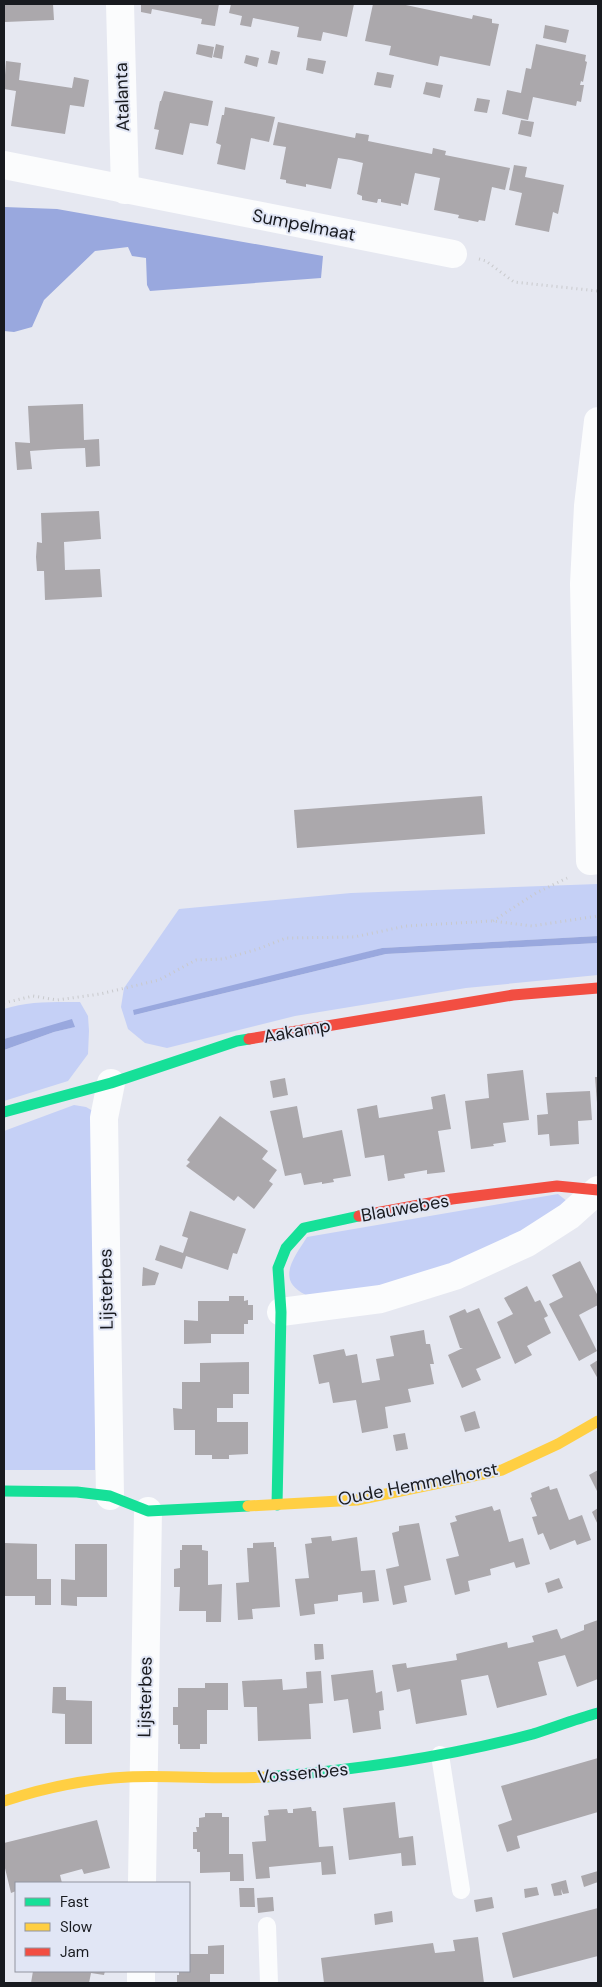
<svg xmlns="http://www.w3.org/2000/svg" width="602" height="1987" font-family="'DM Sans',sans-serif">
  <rect width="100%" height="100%" fill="#e6e8f1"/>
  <!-- green -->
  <g fill="#c5d0f6">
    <path d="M598 884V936L382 948 134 1015 386 954 598 943V975L466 988 295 1016 167 1048 145 1043 128 1029 121 1007 124 988 179 909 351 893Z"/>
    <path d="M80 1002 88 1016 89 1031 88 1054 68 1081 4 1101V1050L54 1032 74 1027 72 1020 4 1039V1009C28 1001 55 1002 80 1002Z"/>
    <path d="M74 1105 86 1107 93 1111 96 1121 95 1470H4V1131Z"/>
    <path d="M558 1194 568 1202 520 1237 405 1284 306 1295C275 1280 294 1258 307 1237Z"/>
  </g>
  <!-- water -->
  <g fill="#99a8de">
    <path d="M4 207 57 209 323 256 321 278 150 291 147 285 146 258 132 256 128 247 95 251 44 300 32 327 14 332 4 331Z"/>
    <path d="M598 936V943L386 954 134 1015 133 1010 382 948Z"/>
    <path d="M72 1019 75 1027 54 1032 4 1050V1039Z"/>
  </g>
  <!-- building -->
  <g fill="#aba8ac">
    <path d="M5 4H53L54 20 5 22Z"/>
    <path d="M141 4H219L215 26 201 24 202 19 152 9 151 14 141 12Z"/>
    <path d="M231 4H354L347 37 323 32 321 41 297 37 299 27 253 18 251 27 240 25 242 16 229 13Z"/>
    <path d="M373 4H401L472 19 473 15 492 19V23L499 24 490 66 440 56 438 66 389 55 391 46 365 41Z"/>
    <path d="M545 25 569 30 566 43 543 38Z"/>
    <path d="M198 44 214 47 212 58 196 54Z"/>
    <path d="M216 44 224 46 222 59 213 57Z"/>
    <path d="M536 44 586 55 585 61 587 62 583 82 581 81 580 85H584L581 102 577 101 576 106 533 97 528 120 502 114 507 90 521 93 526 68 531 69Z"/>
    <path d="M271 50 280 52 277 65 268 63Z"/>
    <path d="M246 55 259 58 257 67 244 63Z"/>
    <path d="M308 58 326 61 323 74 306 70Z"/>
    <path d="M6 61 21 63 19 80 72 88 74 77 89 80 84 107 70 105 65 134 11 126 16 91 4 89Z"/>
    <path d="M377 72 394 75 391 88 374 85Z"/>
    <path d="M426 82 443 85 440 98 423 94Z"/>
    <path d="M164 91 213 101 208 126 190 123 183 155 155 149 159 130 154 129 160 101H161Z"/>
    <path d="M477 98 490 100 487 113 474 111Z"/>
    <path d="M225 107 275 117 269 142 251 138 245 170 217 164 221 145 216 143 222 115H224Z"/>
    <path d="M521 120 534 122 531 137 518 134Z"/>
    <path d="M278 122 355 138 356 133 369 135 368 141 432 154 433 148 446 151 445 155 510 168 505 190 492 187 485 221 479 220 478 222 458 218 459 215 434 210 440 178 415 173 408 205 401 203V206L381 202V199H378L377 203 362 200V196L357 194 363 163 351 160 338 158 331 189 306 184V187L286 183V180L280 179 286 147 273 145Z"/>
    <path d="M514 165 527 167 525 177 564 185 558 214 553 212 549 232 515 225 522 193 509 190Z"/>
    <path d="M83 404 84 440 99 439 100 466 86 467 85 448 58 449 30 451 32 469 17 470 15 442 30 443 28 406Z"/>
    <path d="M99 511 101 539 64 542 65 570 100 569 102 597 45 600 44 571H37L36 557 37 542 42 543 41 513Z"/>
    <path d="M482 796 485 834 297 848 294 810Z"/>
    <path d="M523 1070 529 1120 503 1123 506 1142 493 1144 494 1146 471 1149 465 1101 489 1098 487 1074Z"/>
    <path d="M595 1077H598V1103H597Z"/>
    <path d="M285 1078 288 1095 273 1098 270 1081Z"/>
    <path d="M590 1091 592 1120 578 1121 579 1144 550 1146 549 1134 538 1135 537 1115 548 1114 546 1093Z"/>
    <path d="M445 1094 451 1129 438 1131 445 1172 427 1174V1170L404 1174 405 1178 388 1181 384 1155 365 1158 357 1109 377 1105 379 1118 433 1109 431 1097Z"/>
    <path d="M297 1106 303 1138 342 1130 351 1176 333 1179 334 1182 322 1184V1182L304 1185 301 1173 285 1176 270 1111Z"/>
    <path d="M220 1116 268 1151 262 1159 277 1170 269 1181 273 1184 254 1209 238 1196 234 1201 186 1166 190 1162 187 1160Z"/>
    <path d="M190 1211 246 1229 237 1254 233 1253 228 1270 186 1256 182 1269 155 1260 160 1245 183 1253 188 1238 182 1236Z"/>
    <path d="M580 1261 598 1296V1305L579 1315 597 1351 579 1361 549 1304 563 1297 552 1275Z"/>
    <path d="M143 1267 159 1273 155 1285 142 1286Z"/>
    <path d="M527 1286 535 1302 540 1300 548 1316 544 1318 551 1333 527 1346 532 1355 515 1364 497 1322 513 1314 504 1298Z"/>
    <path d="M229 1296H244V1301L248 1300V1305H253V1320H248V1324H244V1334H211V1343L184 1344V1320L198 1321V1301H229Z"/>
    <path d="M479 1308 501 1358 476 1369 481 1380 462 1388 448 1355 463 1348H460L449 1316 465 1309 467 1313Z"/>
    <path d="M424 1330 426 1344H430L434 1364H430L434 1384 408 1389 411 1402 385 1407 388 1428 362 1433 356 1400 333 1403 329 1382 319 1384 313 1355 344 1349 346 1356 357 1354 362 1383 380 1380 376 1359 394 1356 390 1336Z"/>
    <path d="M598 1360V1379L590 1365Z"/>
    <path d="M249 1362V1394H233V1408H217V1422H248V1454L229 1455V1459H212V1455H195V1430H174L173 1408 182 1409V1382H200V1363Z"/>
    <path d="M475 1411 480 1428 465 1432 460 1416Z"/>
    <path d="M405 1433 408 1449 396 1451 393 1435Z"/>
    <path d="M598 1470V1493L589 1475Z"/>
    <path d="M549 1486 550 1490 557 1488 569 1520 582 1515 591 1540 577 1545 575 1540 550 1550 543 1533 538 1535 532 1517 537 1516 530 1498 532 1497 531 1493Z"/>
    <path d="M492 1506 494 1511 500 1509 509 1542 523 1538 530 1564 516 1568 514 1562 490 1569 491 1575 468 1581 470 1591 455 1595 446 1559 459 1556 450 1523 457 1521 455 1516Z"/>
    <path d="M598 1508V1525L592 1512Z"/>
    <path d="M419 1523 431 1580 404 1586 407 1602 393 1605 386 1569 399 1566 392 1533 399 1531V1526Z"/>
    <path d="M331 1536 332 1541 357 1537 361 1571 375 1570 379 1601 363 1603 362 1592 338 1595V1601L314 1604 315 1614 300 1616 295 1579 309 1578 305 1544 312 1543 311 1538Z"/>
    <path d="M274 1542V1547H276L280 1607 252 1609 253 1619 238 1620 236 1583 249 1582 247 1548H253V1543Z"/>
    <path d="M4 1543 37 1544V1579H51V1605H35V1596H4Z"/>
    <path d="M75 1544H107V1597H77V1606L61 1605V1579L75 1580Z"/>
    <path d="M182 1545H202V1550L208 1551V1585L222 1584 221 1622H206V1611H179L180 1587H174V1569L180 1568V1550H182Z"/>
    <path d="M559 1578 563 1588 548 1593 545 1583Z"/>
    <path d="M598 1620V1679L577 1687 565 1655 538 1662 547 1695 497 1708 488 1675 461 1680 467 1715 416 1724 410 1689 397 1692 392 1665 406 1663 407 1668 457 1660 456 1654 507 1642 508 1648 534 1642 532 1636 557 1629 561 1639 584 1630V1625Z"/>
    <path d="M314 1644H323L324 1659 315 1660Z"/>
    <path d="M373 1670 376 1693 382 1691 384 1710 379 1711 381 1729 353 1733 348 1699 334 1701 331 1675Z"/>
    <path d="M321 1671 323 1703 309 1704 311 1739 258 1741 257 1707H244L242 1681 282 1679 283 1690 307 1688 306 1672Z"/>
    <path d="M205 1683H228V1710H207V1744H200V1749H180V1744H178V1725H173V1707H178V1688H205Z"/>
    <path d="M53 1687H66V1700L92 1701V1744H65V1714L52 1713Z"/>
    <path d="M598 1758V1812L517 1836 520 1848 507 1852 498 1825 512 1820 501 1786Z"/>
    <path d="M395 1802 399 1838 413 1836 416 1865 402 1866 401 1853 349 1860 343 1808Z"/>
    <path d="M311 1807 312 1811H316L319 1847 333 1846 336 1874 322 1875 321 1862 269 1867 270 1878 256 1879 252 1842 266 1841 264 1816 269 1815 268 1810 287 1809 288 1813H293V1809Z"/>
    <path d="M205 1813H222V1817H229V1854H243L244 1881H230V1872L200 1873V1852H197V1849H193V1832H197L196 1827H199V1818L205 1817Z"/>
    <path d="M97 1820 110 1868 84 1874 82 1869 60 1875 62 1883H16V1891L11 1893 4 1864V1843Z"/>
    <path d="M598 1871V1882L584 1887 581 1876Z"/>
    <path d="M566 1880 569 1893 563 1894 561 1889 562 1895 554 1896 551 1884Z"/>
    <path d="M537 1887 539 1895 525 1898 524 1889Z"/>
    <path d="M239 1888H254L255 1907H240Z"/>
    <path d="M273 1897 274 1911 258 1913 257 1898Z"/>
    <path d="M492 1897 494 1908 476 1912 474 1900Z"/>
    <path d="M598 1908V1956L513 1978 502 1933Z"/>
    <path d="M392 1911 393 1922 375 1925 374 1914Z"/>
    <path d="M478 1937 484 1983H324L321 1958 433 1943 435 1953 455 1951 453 1940Z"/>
    <path d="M224 1945V1974H210V1983H177V1975H179V1971H189V1954H208V1946Z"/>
    <path d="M33 1971H105L104 1975 91 1973 89 1983H31Z"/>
  </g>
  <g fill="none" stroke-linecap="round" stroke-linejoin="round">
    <!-- path -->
    <g stroke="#c8c9cc" stroke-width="3" stroke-dasharray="1 4" stroke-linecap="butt">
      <path d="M479 259 486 261 514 282 598 291"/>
      <path d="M493 921 536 893 567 878"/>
      <path d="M4 1003 33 996 57 1000 100 994 159 980 196 960 223 959 258 949 286 938 354 937 406 926 492 921 532 926 598 916"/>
    </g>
    <!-- lane -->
    <g stroke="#fbfcfd" stroke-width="18">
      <path d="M440 1755 461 1890"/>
      <path d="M267 1926 269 1983"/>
    </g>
    <!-- street -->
    <g stroke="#fbfcfd" stroke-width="28">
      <path d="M120 4 125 190"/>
      <path d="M4 165 453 254"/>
      <path d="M598 421 588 506 584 584 590 861 598 860"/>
      <path d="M281 1312 381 1299 455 1276 527 1243 569 1216 598 1190"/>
      <path d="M110 1496 104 1118 111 1083"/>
      <path d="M142 1883 148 1511"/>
      <path d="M141 1983V1971"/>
    </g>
    <!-- fast -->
    <g stroke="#16e098" stroke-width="11">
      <path d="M4 1112 111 1083 237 1041 249 1039"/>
      <path d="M4 1491 77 1492 110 1496 148 1511 248 1506"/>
      <path d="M277 1505 281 1312 278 1268 286 1248 304 1228 359 1216"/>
      <path d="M266 1777C356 1770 446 1757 533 1734 555 1727 576 1719 598 1713"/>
    </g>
    <!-- slow -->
    <g stroke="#ffcf43" stroke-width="11">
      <path d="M248 1506 357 1500 502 1470 558 1444 598 1421"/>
      <path d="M4 1801C44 1788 86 1779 128 1777 174 1775 220 1780 266 1777"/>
    </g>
    <!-- jam -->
    <g stroke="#f24e42" stroke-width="11">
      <path d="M249 1039 513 995 598 988"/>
      <path d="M359 1216 452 1199 557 1186 598 1190"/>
    </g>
  </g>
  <g text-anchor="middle" stroke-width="4" stroke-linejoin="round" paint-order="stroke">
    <!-- street labels -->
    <g font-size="18" fill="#181a1f" stroke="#e1e6f5">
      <text transform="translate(122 97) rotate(-92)" y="6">Atalanta</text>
      <text transform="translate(304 225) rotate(11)" y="6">Sumpelmaat</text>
      <text transform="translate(297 1031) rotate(-10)" y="6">Aakamp</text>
      <text transform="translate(405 1208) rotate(-10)" y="6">Blauwebes</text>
      <text transform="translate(106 1289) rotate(-91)" y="6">Lijsterbes</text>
      <text transform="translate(418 1484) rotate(-11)" y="6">Oude Hemmelhorst</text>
      <text transform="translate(145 1697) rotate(-89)" y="6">Lijsterbes</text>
      <text transform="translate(303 1773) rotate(-5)" y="6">Vossenbes</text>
    </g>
  </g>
  <!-- border -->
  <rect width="602" height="1987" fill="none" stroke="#181a1f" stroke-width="10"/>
  <!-- legend -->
  <rect x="15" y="1882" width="175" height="90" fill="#e1e6f5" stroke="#91949f"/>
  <rect x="25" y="1898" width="25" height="8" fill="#16e098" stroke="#91949f"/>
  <text x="60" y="1907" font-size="15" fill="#181a1f">Fast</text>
  <rect x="25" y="1923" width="25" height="8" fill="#ffcf43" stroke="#91949f"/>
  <text x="60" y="1932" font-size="15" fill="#181a1f">Slow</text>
  <rect x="25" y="1948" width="25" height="8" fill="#f24e42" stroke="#91949f"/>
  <text x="60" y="1957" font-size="15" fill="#181a1f">Jam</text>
</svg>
